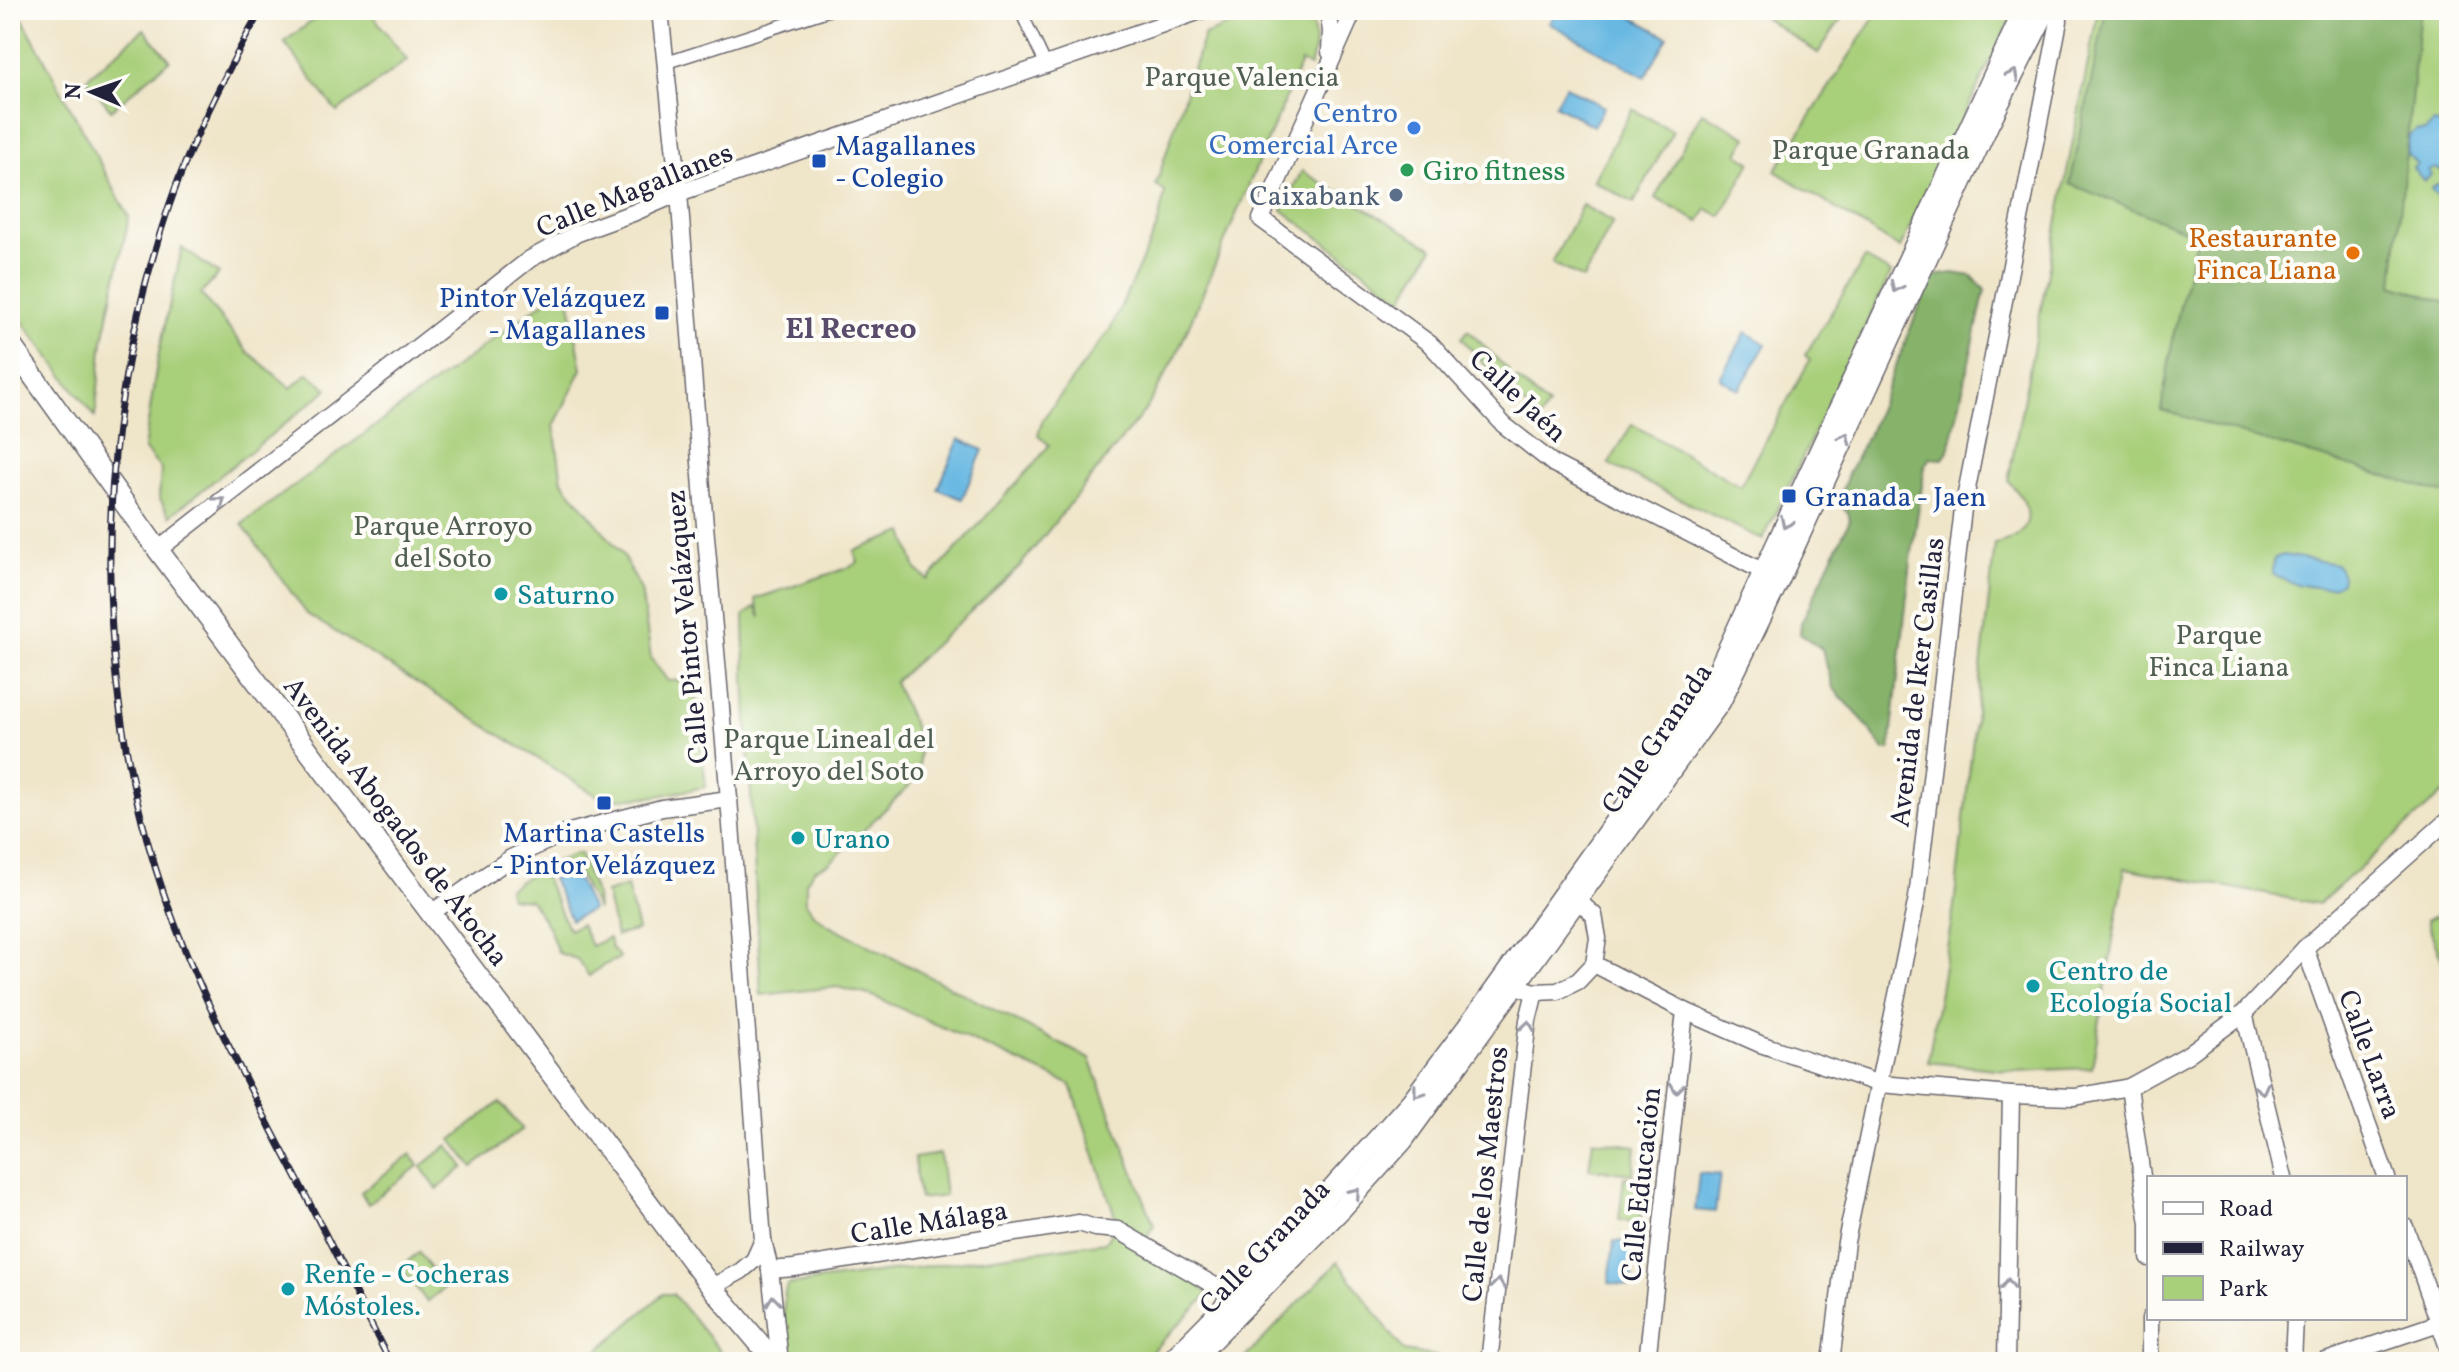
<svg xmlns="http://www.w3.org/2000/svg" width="2459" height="1372" font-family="Vollkorn,serif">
  <rect width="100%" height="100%" fill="#fdfcf7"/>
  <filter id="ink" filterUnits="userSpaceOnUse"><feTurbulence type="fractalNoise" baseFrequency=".0125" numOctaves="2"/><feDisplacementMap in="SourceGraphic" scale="16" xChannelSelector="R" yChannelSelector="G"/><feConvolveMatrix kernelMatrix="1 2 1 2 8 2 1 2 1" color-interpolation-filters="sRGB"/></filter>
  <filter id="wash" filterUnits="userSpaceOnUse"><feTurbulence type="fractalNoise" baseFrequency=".006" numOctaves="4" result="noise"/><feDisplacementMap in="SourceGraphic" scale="32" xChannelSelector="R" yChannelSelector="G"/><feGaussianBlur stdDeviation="1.8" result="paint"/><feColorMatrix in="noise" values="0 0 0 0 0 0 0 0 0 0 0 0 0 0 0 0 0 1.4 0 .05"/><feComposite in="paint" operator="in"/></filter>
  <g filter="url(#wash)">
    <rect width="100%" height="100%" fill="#efe5c9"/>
    <!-- green -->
    <g fill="#a8cf7a" stroke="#65785a" stroke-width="2">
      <path d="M10 10H18L129 217 103 340 95 417 10 305Z"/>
      <path d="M327 10H369L407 60 337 112 284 42Z"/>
      <path d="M1269 10H1305C1318 26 1316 48 1310 67L1301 62 1176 356 1147 408 1019 567 894 682 920 740 918 777 830 863 815 869 806 882V903L813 913 829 925 1090 1059 1154 1225 1146 1240 1209 1294 1141 1362H796C784 1349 781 1301 787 1285L1105 1242 1118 1225 1071 1085 873 996 837 987 761 995 745 679 744 615 756 607 761 618 755 599 850 567 858 562 854 551 904 532 916 569 928 580 1035 463 1049 445 1038 435 1043 419 1111 328 1157 227 1165 192 1156 185 1204 35Z"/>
      <path d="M1753 10H1847L1818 53Z"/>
      <path d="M1879 10H2015L1900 248 1775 171Z"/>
      <path d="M2098 10H2449V788L2319 904 2125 868 2092 1068 2015 1071 1928 1062 1954 906 1995 544C2038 534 2034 507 2008 481Z"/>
      <path d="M144 29 170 60 111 110 86 79Z"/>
      <path d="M1632 109 1673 131 1634 203 1593 181Z"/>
      <path d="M1702 112 1747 137 1738 154 1751 162 1721 216 1707 209 1699 222 1655 198Z"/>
      <path d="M1302 171 1433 248 1402 299 1282 210Z"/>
      <path d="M1582 205 1613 222 1583 279 1552 263Z"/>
      <path d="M182 248 219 274 201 294 247 351 291 388 308 373 328 389 170 516 159 498 161 469 144 449 158 357Z"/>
      <path d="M1865 258 1891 273 1763 540 1609 464 1632 424 1740 486 1810 360 1805 355Z"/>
      <path d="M567 285 582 369 554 426 562 481 623 555 641 590 651 658 668 681 694 680 706 787 657 796 604 800 307 614 242 524Z"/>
      <path d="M1468 330 1510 372 1500 382 1461 338Z"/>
      <path d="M1517 379 1548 406 1539 420 1508 389Z"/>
      <path d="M576 854H580L596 896 597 910 573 862 544 876 569 930 581 924 591 946 609 938 611 947 620 958 602 966 589 976 577 959 558 953 549 928 530 900 511 898 508 889 540 868Z"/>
      <path d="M627 886 638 930 616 936 606 893Z"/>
      <path d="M2449 911V963L2444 965 2426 920Z"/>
      <path d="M500 1102 522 1129 473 1167 452 1140Z"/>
      <path d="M1593 1140 1636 1146 1633 1174 1589 1169Z"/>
      <path d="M448 1145 464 1167 437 1189 421 1167Z"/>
      <path d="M411 1154 418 1166 368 1204 361 1192Z"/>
      <path d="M940 1154 945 1196 919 1199 914 1158Z"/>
      <path d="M1624 1177 1645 1179 1640 1223 1619 1220Z"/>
      <path d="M419 1252 445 1287 427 1302 401 1267Z"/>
      <path d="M1338 1262 1404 1351 1470 1362H1241Z"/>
      <path d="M663 1294H673L729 1362H585Z"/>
    </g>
    <!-- forest -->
    <g fill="#86b26a" stroke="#546a52" stroke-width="2">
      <path d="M2106 10H2420L2393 285 2449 303V495L2161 410 2174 332 2197 235 2070 184Z"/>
      <path d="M1952 273 1972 276 1985 290 1950 447 1943 459 1930 458 1925 465 1912 552 1890 749 1884 750 1860 717 1833 688 1822 649 1800 634 1801 623 1850 520 1848 512 1837 504 1849 472 1871 428 1931 277Z"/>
    </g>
    <!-- water -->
    <g fill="#68b8e2" stroke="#456d8e" stroke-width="2">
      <path d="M1558 10H1619L1668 37 1645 77 1549 23Z"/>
      <path d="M1565 86 1604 107 1593 126 1555 105Z"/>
      <path d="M2434 123 2449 127V207L2431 189 2438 184 2443 188 2446 177C2442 169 2436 166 2428 171L2431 175 2424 181 2413 168 2417 164 2407 154 2409 136 2416 130 2425 131Z"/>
      <path d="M1746 332 1766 344 1739 390 1720 378Z"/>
      <path d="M959 439 983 450 962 499 938 489Z"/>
      <path d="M2284 555 2336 564C2364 602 2285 585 2273 574V561L2277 557Z"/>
      <path d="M572 868 592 910 571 920 552 879Z"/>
      <path d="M1699 1173 1720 1175 1715 1212 1695 1210Z"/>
      <path d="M1614 1241 1636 1243 1631 1286 1609 1283Z"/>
    </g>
  </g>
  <g filter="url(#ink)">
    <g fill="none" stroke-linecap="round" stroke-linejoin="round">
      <defs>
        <g id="pedestrian">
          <path d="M1020 10 1046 65"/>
          <path d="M665 63 829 10"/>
        </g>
        <g id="minor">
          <path d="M660 10 679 193 704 514 729 799 763 1240 770 1270 780 1362"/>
          <path d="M1328 10 1331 31 1330 52"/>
          <path d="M1354 10 1261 219 1430 344 1504 425 1554 464 1764 572"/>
          <path d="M158 550 530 259 578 233 633 213 679 193 1203 10"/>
          <path d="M431 913 511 858 562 834 662 808 729 799"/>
          <path d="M2305 948 2387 1178"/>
          <path d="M1594 964 1685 1011 1760 1044 1880 1084 2011 1095 2075 1097 2129 1087 2187 1055 2244 1013 2305 948 2449 819"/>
          <path d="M1525 989 1535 992 1558 991 1578 981 1594 964 1598 938 1594 915 1570 894"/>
          <path d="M2244 1013 2284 1178"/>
          <path d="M2129 1087 2149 1224V1258"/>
          <path d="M2405 1227 2449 1350"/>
          <path d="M770 1270 794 1268 1079 1223 1095 1228 1118 1230 1234 1297"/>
          <path d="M712 1287 741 1271 754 1260 763 1240"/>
          <path d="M2150 1318V1362"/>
          <path d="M1489 1362 1528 1020 1535 992"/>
          <path d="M1647 1362 1685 1011"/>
          <path d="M1831 1362 1846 1242 1917 898 1963 509 2059 21 2057 10"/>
          <path d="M2006 1362 2011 1095"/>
          <path d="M2293 1362 2295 1318"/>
          <path d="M2323 1362 2439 1323"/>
        </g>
        <g id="tertiary">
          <path d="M10 344 158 550 520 1032 706 1280 775 1362"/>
          <path d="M1170 1362 1243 1288 1411 1102 1484 1005 1709 690 2024 10"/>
          <path d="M1190 1362 1341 1209 1403 1140 1720 702 1779 580 1989 123 2046 10"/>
        </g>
      </defs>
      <!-- pedestrian casing -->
      <use href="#pedestrian" stroke="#6a666d" stroke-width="14"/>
      <!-- minor casing -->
      <use href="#minor" stroke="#6a666d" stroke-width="19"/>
      <!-- tertiary casing -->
      <use href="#tertiary" stroke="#6a666d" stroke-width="23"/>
      <!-- pedestrian -->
      <use href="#pedestrian" stroke="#fff" stroke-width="11"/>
      <!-- minor -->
      <use href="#minor" stroke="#fff" stroke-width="16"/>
      <!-- tertiary -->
      <use href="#tertiary" stroke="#fff" stroke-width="20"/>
      <defs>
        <path id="rail" d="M261 10C226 72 192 138 169 206 89 441 88 703 179 935 208 1009 245 1079 282 1150 319 1220 354 1291 390 1362"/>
      </defs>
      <!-- rail casing -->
      <use href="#rail" stroke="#22223b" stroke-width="7"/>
      <!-- rail -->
      <use href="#rail" stroke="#fdfcf7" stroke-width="4" stroke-dasharray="12" stroke-linecap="butt"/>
    </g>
    <!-- one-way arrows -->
    <defs><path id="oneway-chevron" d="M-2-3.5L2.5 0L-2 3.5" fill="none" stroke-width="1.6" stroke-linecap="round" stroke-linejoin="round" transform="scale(2)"/></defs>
    <g stroke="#9c9ca7">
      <use href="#oneway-chevron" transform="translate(2013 75) rotate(-63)"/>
      <use href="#oneway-chevron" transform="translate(1896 287) rotate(115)"/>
      <use href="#oneway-chevron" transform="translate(1845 438) rotate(-65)"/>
      <use href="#oneway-chevron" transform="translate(220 502) rotate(-38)"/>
      <use href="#oneway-chevron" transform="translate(1786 523) rotate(115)"/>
      <use href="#oneway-chevron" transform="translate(1528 1026) rotate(-81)"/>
      <use href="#oneway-chevron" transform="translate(1677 1088) rotate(96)"/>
      <use href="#oneway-chevron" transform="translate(2262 1089) rotate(76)"/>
      <use href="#oneway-chevron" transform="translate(1418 1092) rotate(127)"/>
      <use href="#oneway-chevron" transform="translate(1355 1193) rotate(-49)"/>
      <use href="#oneway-chevron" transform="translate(1498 1284) rotate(-84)"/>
      <use href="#oneway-chevron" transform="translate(2008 1284) rotate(-89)"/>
      <use href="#oneway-chevron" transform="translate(773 1301) rotate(-96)"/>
    </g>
  </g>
  <!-- markers -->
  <circle fill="#3f7fe0" stroke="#fdfcf7" stroke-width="3" cx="1414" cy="128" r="8"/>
  <g fill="#1a4fb4" stroke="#fdfcf7" stroke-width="3">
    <rect x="811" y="153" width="16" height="16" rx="4"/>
    <rect x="654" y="305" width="16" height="16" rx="4"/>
    <rect x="1781" y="488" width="16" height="16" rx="4"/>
    <rect x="596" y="795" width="16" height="16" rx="4"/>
  </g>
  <circle fill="#2e9e5b" stroke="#fdfcf7" stroke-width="3" cx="1407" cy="170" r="8"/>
  <circle fill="#5c6f8a" stroke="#fdfcf7" stroke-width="3" cx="1396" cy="195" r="8"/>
  <circle fill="#e8710a" stroke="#fdfcf7" stroke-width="3" cx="2353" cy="253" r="8"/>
  <g fill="#0f9aa8" stroke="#fdfcf7" stroke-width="3">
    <circle cx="501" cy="594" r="8"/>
    <circle cx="798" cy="838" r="8"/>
    <circle cx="2033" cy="986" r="8"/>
    <circle cx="288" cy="1289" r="8"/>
  </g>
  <g text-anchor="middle" stroke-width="8" stroke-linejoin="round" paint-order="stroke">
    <!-- park labels -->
    <g font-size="28" fill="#515f51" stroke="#fdfcf7">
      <text x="1242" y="86">Parque Valencia</text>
      <text x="1871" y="159">Parque Granada</text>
      <text x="443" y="535">Parque Arroyo<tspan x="443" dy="32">del Soto</tspan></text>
      <text x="2219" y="644">Parque<tspan x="2219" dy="32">Finca Liana</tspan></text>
      <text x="829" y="748">Parque Lineal del<tspan x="829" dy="32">Arroyo del Soto</tspan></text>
    </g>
    <!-- shop labels -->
    <g font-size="28" fill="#366cbe" stroke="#fdfcf7" text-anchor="end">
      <text x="1398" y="122">Centro<tspan x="1398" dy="32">Comercial Arce</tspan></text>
    </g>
    <!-- transit labels -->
    <g font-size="28" fill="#164399" stroke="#fdfcf7" text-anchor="start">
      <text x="835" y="155">Magallanes<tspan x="835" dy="32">- Colegio</tspan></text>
      <text x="646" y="307" text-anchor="end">Pintor Velázquez<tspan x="646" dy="32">- Magallanes</tspan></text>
      <text x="1805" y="506">Granada - Jaen</text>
      <text x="604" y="842" text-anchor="middle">Martina Castells<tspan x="604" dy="32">- Pintor Velázquez</tspan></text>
    </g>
    <!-- leisure labels -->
    <g font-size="28" fill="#27864d" stroke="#fdfcf7" text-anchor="start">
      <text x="1423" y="180">Giro fitness</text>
    </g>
    <!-- street labels -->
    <g font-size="28" fill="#22223b" stroke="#fdfcf7">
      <text transform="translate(634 189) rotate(-22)" y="10">Calle Magallanes</text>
      <text transform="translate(1519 395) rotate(43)" y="10">Calle Jaén</text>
      <text transform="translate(686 627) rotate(-95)" y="10">Calle Pintor Velázquez</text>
      <text transform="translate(1916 682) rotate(-83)" y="10">Avenida de Iker Casillas</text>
      <text transform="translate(1656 738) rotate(-56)" y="10">Calle Granada</text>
      <text transform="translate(397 821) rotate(53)" y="10">Avenida Abogados de Atocha</text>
      <text transform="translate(2371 1054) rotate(70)" y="10">Calle Larra</text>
      <text transform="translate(1484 1174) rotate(-84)" y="10">Calle de los Maestros</text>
      <text transform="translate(1640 1184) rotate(-84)" y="10">Calle Educación</text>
      <text transform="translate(929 1221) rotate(-9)" y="10">Calle Málaga</text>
      <text transform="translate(1264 1246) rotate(-46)" y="10">Calle Granada</text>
    </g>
    <!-- service labels -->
    <g font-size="28" fill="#4e5e75" stroke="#fdfcf7" text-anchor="end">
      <text x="1380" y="205">Caixabank</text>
    </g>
    <!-- food labels -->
    <g font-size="28" fill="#c56008" stroke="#fdfcf7" text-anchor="end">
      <text x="2337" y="247">Restaurante<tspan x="2337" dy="32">Finca Liana</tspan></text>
    </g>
    <!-- culture labels -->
    <g font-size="28" fill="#0d838f" stroke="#fdfcf7" text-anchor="start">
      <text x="517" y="604">Saturno</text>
      <text x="814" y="848">Urano</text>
      <text x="2049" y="980">Centro de<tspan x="2049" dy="32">Ecología Social</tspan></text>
      <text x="304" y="1283">Renfe - Cocheras<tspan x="304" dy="32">Móstoles.</tspan></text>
    </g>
    <!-- neighbourhood labels -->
    <g font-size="30" font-weight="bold" fill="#594b6b" stroke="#fdfcf7">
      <text x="851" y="338">El Recreo</text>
    </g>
  </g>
  <!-- margin -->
  <rect width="2459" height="1372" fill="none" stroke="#fdfcf7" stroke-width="40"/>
  <!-- legend -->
  <rect x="2147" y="1176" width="260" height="144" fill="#fdfcf7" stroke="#a5a5ac" stroke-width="2"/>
  <rect x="2163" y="1202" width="40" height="12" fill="#ffffff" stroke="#a5a5ac" stroke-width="2"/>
  <text x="2219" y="1216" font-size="24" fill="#22223b">Road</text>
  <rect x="2163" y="1242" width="40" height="12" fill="#22223b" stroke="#a5a5ac" stroke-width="2"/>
  <text x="2219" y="1256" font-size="24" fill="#22223b">Railway</text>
  <rect x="2163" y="1276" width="40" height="24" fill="#a8cf7a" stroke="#a5a5ac" stroke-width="2"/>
  <text x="2219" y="1296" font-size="24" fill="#22223b">Park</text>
  <!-- north arrow -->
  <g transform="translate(92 92) rotate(272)" stroke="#fdfcf7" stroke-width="6" paint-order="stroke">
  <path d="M0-6L14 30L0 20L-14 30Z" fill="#22223b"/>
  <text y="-12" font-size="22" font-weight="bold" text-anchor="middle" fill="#22223b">N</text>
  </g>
</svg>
